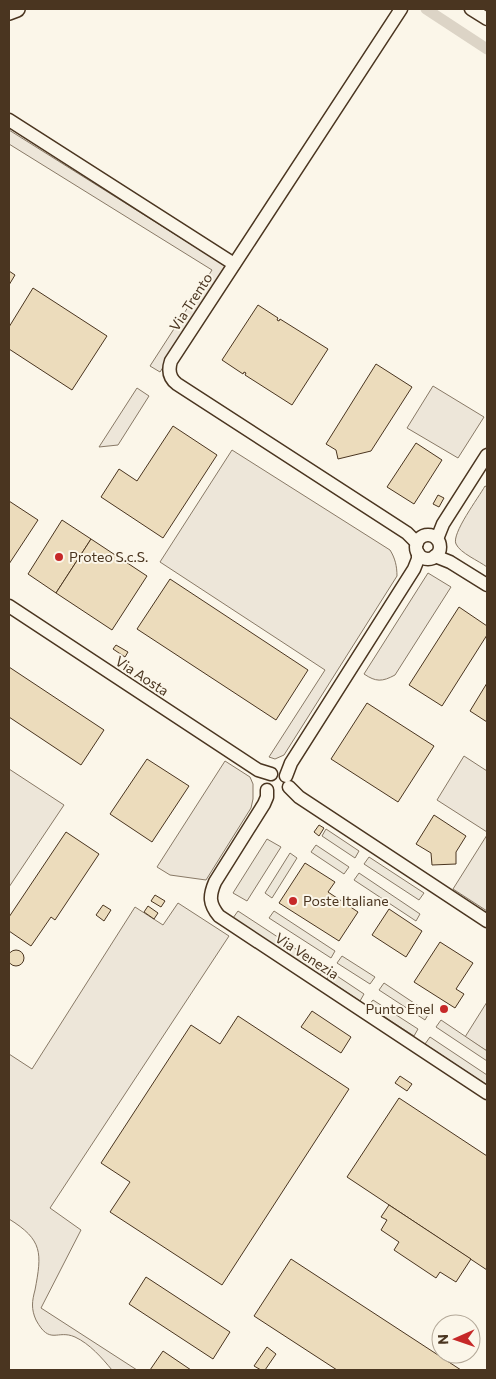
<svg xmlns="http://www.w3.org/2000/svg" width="496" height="1379" font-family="Commissioner,sans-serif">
  <rect width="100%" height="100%" fill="#fbf6e9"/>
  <!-- green -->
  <g fill="#ede6d9" stroke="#887966">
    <path d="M9 130 227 267 160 372 150 366 212 270 9 144Z"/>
    <path d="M433 386 484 417 458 458 407 428Z"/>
    <path d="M137 388 149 396 118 445 99 447Z"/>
    <path d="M232 450 390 550C395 558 397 566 397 576L284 755 275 759 269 757 325 670 160 562Z"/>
    <path d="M485 486 487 487V567C479 561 460 553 456 544 451 534 479 497 485 486Z"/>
    <path d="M428 573 451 587 395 675C382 682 376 682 364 674Z"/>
    <path d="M464 756 487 771V832L437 800Z"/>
    <path d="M225 761 250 777 253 784V799L251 808 206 880 170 875 157 867Z"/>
    <path d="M9 769 64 805 9 887Z"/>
    <path d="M487 835V911L453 889Z"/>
    <path d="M178 903 229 936 50 1208 81 1230 41 1308 137 1370H112C102 1358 90 1344 75 1337 57 1329 50 1346 36 1320 31 1309 32 1301 35 1290 42 1253 43 1240 9 1219V1054L32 1069 135 907 163 925Z"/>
    <path d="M487 1002V1051L465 1037Z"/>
  </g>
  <!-- parking -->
  <g fill="#ede7d9" stroke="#887966">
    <path d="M326 829 359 851 355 858 322 836Z"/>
    <path d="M267 839 281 847 247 901 233 893Z"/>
    <path d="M316 845 349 867 344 874 311 852Z"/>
    <path d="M290 853 297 858 272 898 265 893Z"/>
    <path d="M369 857 424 893 419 900 364 864Z"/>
    <path d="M359 873 420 914 416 921 354 880Z"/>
    <path d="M238 911 325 968 320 975 233 918Z"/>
    <path d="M274 911 335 951 331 958 269 918Z"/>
    <path d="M342 956 375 977 370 984 337 963Z"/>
    <path d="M331 972 364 994 360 1001 327 979Z"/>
    <path d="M384 983 429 1013 425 1020 379 990Z"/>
    <path d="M373 1000 418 1029 414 1036 368 1006Z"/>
    <path d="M441 1020 487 1051V1061L436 1027Z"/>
    <path d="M430 1037 487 1075V1085L425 1044Z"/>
  </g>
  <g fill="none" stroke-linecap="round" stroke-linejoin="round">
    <!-- canal -->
    <path stroke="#dcd4c6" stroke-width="11" d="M426 9 487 49"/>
  </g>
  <!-- building -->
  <g fill="#ecdcbc" stroke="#4a3520">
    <path d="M9 271 15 275 9 285Z"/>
    <path d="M33 288 107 336 72 390 9 349V327Z"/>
    <path d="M258 305 278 318 277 320 279 321 280 319 328 349 292 405 245 375 246 373 244 372 243 374 222 360Z"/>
    <path d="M376 364 412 387 371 451 338 459 336 450 326 444Z"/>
    <path d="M173 426 217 455 163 538 101 497 119 469 137 481Z"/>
    <path d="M416 443 442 460 414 504 387 487Z"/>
    <path d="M438 495 444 498 439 507 433 504Z"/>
    <path d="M9 501 38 520 9 564Z"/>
    <path d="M62 520 91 539 56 593 28 574Z"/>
    <path d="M91 539 147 576 112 630 56 593Z"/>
    <path d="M170 579 308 670 276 720 137 629Z"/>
    <path d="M459 607 487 626V635L442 706 409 685Z"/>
    <path d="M116 645 128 652 125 657 113 649Z"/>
    <path d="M9 667 104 730 81 765 9 717Z"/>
    <path d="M487 683V722L470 711Z"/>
    <path d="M367 703 434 746 398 802 331 759Z"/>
    <path d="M147 759 189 786 152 842 110 814Z"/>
    <path d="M434 815 466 836 456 852V864L432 865 431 853 416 844Z"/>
    <path d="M319 825 324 828 319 836 314 832Z"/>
    <path d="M66 832 99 854 55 920 51 917 31 946 9 931V917Z"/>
    <path d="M305 863 335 882 328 892 358 912 339 941 279 903Z"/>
    <path d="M155 895 165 901 161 907 151 901Z"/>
    <path d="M103 905 111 910 104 921 96 915Z"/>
    <path d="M148 906 158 913 154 919 144 912Z"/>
    <path d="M389 909 422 931 406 957 372 935Z"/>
    <path d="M440 942 473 963 456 989 464 994 455 1008 414 982Z"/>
    <circle cx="16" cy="958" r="8"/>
    <path d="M312 1011 351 1037 341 1053 301 1027Z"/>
    <path d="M238 1016 349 1089 222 1285 110 1212 130 1182 101 1163 191 1025 220 1044Z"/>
    <path d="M400 1076 412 1084 407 1091 395 1083Z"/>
    <path d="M399 1098 487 1156V1270L347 1177Z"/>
    <path d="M389 1205 471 1259 456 1282 440 1272 436 1278 394 1250 399 1242 381 1230 387 1220 381 1217Z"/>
    <path d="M291 1259 461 1370H337L254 1316Z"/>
    <path d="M146 1277 230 1332 213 1359 129 1304Z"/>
    <path d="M267 1347 276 1354 265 1370H261L254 1366Z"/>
    <path d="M163 1351 191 1370H150Z"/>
  </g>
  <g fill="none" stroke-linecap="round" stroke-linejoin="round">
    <defs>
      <g id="minor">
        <path d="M401 9 171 361C168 370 169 378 177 384L407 533 417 543"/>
        <path d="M471 9 487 19"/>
        <path d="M9 120 234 264"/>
        <circle cx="428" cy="547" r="12"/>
        <path d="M437 539 443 524 487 455"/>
        <path d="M435 556 450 562 487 585"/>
        <path d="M9 606 258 770 271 774"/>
        <path d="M286 776 291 763 414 569 418 559V553"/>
        <path d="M289 787 299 797 487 921"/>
        <path d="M267 790V797L264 804 215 882C209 896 209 904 219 916L487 1093"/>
      </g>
      <path id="major" d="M9 12 17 9"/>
    </defs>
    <!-- minor casing -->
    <use href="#minor" stroke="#4a3520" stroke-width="15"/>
    <!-- major casing -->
    <use href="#major" stroke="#4a3520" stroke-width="18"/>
    <!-- minor -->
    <use href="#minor" stroke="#fbf6e9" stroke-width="12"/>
    <!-- major -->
    <use href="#major" stroke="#fbf6e9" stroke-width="15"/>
  </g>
  <!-- markers -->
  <g fill="#c62828" stroke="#fbf6e9" stroke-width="2">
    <circle cx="59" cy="557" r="5"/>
    <circle cx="293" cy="901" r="5"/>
    <circle cx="444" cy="1009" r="5"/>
  </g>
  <g text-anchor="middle" stroke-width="4" stroke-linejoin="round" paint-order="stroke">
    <!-- street labels -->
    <g font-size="14" fill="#4a3520" stroke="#fbf6e9">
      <text transform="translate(191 302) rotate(-57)" y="5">Via Trento</text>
      <text transform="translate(142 676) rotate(33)" y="5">Via Aosta</text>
      <text transform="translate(307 956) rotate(33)" y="5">Via Venezia</text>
    </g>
    <!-- poi labels -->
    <g font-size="14" fill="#4a3520" stroke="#fbf6e9" text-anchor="start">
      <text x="69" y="562">Proteo S.c.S.</text>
      <text x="303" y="906">Poste Italiane</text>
      <text x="434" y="1014" text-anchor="end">Punto Enel</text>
    </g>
  </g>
  <!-- border -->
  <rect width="496" height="1379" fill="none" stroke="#4a3520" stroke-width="20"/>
  <!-- north arrow -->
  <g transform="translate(456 1339) rotate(268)"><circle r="24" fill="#fbf6e9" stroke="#b4a999"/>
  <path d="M0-4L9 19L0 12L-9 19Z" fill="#c62828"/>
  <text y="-8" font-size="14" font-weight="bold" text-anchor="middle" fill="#4a3520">N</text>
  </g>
</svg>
